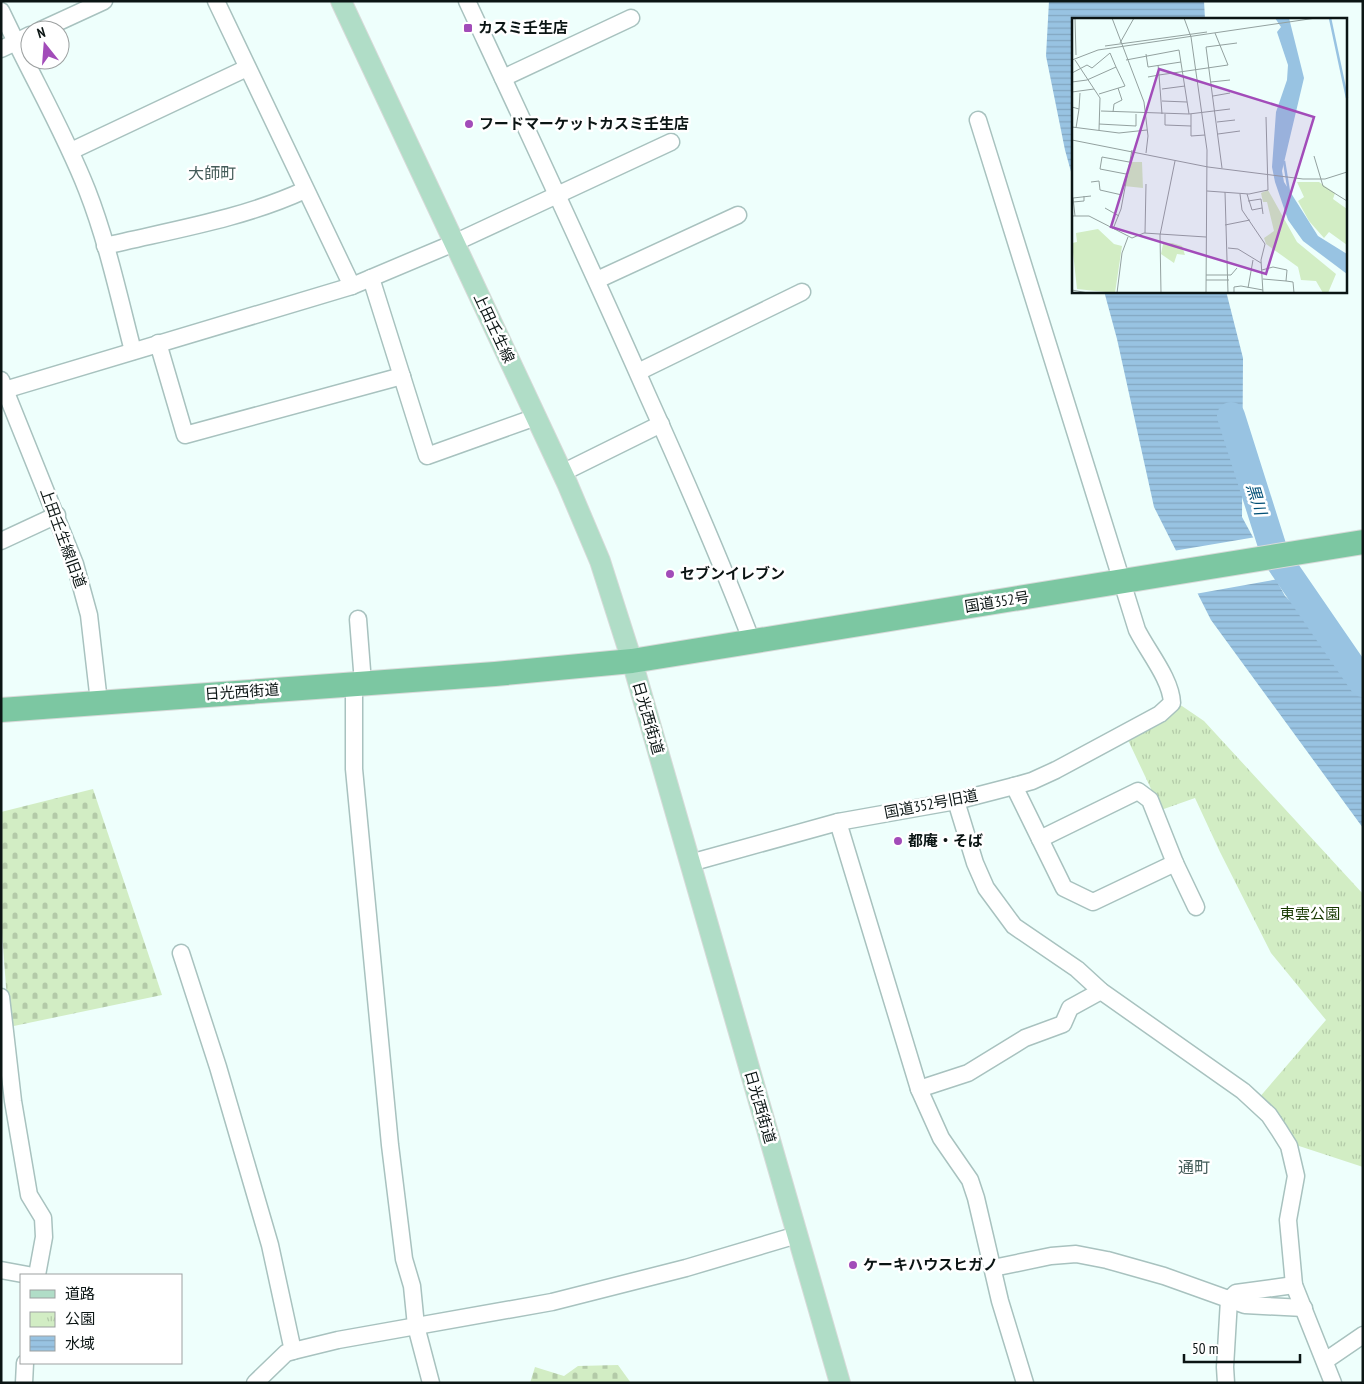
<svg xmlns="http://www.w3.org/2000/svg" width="1364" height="1384" font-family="'PT Sans Narrow','Noto Sans JP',sans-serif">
  <defs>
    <pattern id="cemetery-stones" width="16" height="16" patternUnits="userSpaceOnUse" patternTransform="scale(1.25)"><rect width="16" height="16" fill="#d2edc4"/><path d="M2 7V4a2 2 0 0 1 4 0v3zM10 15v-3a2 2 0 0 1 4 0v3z" fill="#b3caa8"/></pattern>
    <pattern id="park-tufts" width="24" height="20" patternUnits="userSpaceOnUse" patternTransform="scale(1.25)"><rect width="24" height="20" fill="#d2edc4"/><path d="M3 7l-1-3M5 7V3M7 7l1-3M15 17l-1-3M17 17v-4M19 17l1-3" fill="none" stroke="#b3caa8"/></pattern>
    <pattern id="water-rules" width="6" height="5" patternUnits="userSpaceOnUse" patternTransform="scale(1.25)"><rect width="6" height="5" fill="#98c3e2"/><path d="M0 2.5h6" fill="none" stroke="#82a7c1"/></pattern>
  </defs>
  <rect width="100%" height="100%" fill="#eefffc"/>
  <!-- cemetery -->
  <g fill="url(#cemetery-stones)">
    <path d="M93 789 162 995 9 1027 1 919V812Z"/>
    <path d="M618 1365 631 1383H530L535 1367 564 1376 578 1366Z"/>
  </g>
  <!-- park -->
  <path fill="url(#park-tufts)" d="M1179 704 1204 721 1363 894V1167L1296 1145 1258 1099 1326 1020 1271 953 1220 852 1195 798 1161 810 1128 740 1173 714Z"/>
  <!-- water -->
  <g fill="url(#water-rules)">
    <path d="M1049 1H1204L1205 19H1073V179L1065 150 1046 56Z"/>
    <path d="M1104 291H1226L1243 358 1242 517 1285 596 1363 669V828L1211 620 1154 507 1117 339Z"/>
  </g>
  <!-- pier -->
  <path fill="#eefffc" d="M1256 537 1279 579 1195 594 1173 551Z"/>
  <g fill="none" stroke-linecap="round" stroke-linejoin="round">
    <!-- river -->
    <path stroke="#98c3e2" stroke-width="28" d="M1231 416 1275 555 1363 683"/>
    <defs>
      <g id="minor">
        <path d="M216 1 352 286"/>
        <path d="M467 1C528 132 589 262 647 394 684 476 720 558 752 642"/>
        <path d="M1 11 16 42 1 49"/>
        <path d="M41 30 104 1"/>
        <path d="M30 35 16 42C40 91 67 139 87 190 107 241 119 297 133 351"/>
        <path d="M503 78 631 18"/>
        <path d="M71 151 247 68"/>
        <path d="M105 246C172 230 242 219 305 190"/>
        <path d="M371 278 427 456 536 417"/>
        <path d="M597 280 738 215"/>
        <path d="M158 343 185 435 402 376"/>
        <path d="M638 372 802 292"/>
        <path d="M1 380 75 564 89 615 99 702"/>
        <path d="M1 391 352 286 454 243 671 142"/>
        <path d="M562 473 661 424"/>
        <path d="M1 541 57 515"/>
        <path d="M358 619 363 683"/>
        <path d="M354 684V769L390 1145 404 1259 412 1286 416 1326 431 1383"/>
        <path d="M1014 786 1064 888 1093 902 1175 863"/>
        <path d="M956 801 975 863 986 888 1014 926 1077 969 1101 991 1243 1091 1269 1115 1279 1130 1289 1146 1296 1176 1288 1220 1294 1285 1333 1383"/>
        <path d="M838 822 919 1089 941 1138 970 1180 976 1198 1000 1301 1025 1383"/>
        <path d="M1040 839 1138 791 1150 800 1175 863 1196 907"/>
        <path d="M690 863 838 822 956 801 1014 786 1032 781 1056 770 1160 714 1172 703C1171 679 1148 652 1137 630L978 120"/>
        <path d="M181 953 218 1067 270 1245 293 1351"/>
        <path d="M1 997 13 1101 29 1195 43 1218 44 1237 37 1275"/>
        <path d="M919 1089 968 1073 1025 1038 1063 1024 1070 1008 1101 991"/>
        <path d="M993 1268 1051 1256 1076 1254 1107 1260 1164 1276 1245 1305 1304 1308"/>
        <path d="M1 1270 28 1275"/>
        <path d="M1325 1361 1363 1335"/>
        <path d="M24 1383 25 1363"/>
        <path d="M255 1383 286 1353 293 1351 338 1340 552 1302 686 1268 797 1235"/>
        <path d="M1226 1383 1225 1367 1229 1300 1236 1293 1294 1285"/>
      </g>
      <path id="major" d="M341 1 567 483 600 561 632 661 840 1383"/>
      <path id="highway" d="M1 710 495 674 632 661 1363 542"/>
    </defs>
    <!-- minor casing -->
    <use href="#minor" stroke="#a8c2bf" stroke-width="19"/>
    <!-- major casing -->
    <use href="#major" stroke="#d8dad9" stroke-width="22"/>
    <!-- highway casing -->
    <use href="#highway" stroke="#d8dad9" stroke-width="26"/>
    <!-- minor -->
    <use href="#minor" stroke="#fff" stroke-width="16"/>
    <!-- major -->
    <use href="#major" stroke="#b0ddc7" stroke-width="20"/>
    <!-- highway -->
    <use href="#highway" stroke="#7cc7a2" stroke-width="24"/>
  </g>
  <!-- markers -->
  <g fill="#a24cb9" stroke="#fff" stroke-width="2">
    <rect x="463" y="23" width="10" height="10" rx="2.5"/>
    <circle cx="469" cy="124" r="5"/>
    <circle cx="670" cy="574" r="5"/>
    <circle cx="898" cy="841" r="5"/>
    <circle cx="853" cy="1265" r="5"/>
  </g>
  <g text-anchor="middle" stroke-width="5" stroke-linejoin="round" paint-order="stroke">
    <!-- poi labels -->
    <g font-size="15" font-weight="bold" fill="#0b1514" stroke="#fff" text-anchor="start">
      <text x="478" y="33">カスミ壬生店</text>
      <text x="479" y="129">フードマーケットカスミ壬生店</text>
      <text x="680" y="579">セブンイレブン</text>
      <text x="908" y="846">都庵・そば</text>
      <text x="863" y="1270">ケーキハウスヒガノ</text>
    </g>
    <!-- street labels -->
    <g font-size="15" fill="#0b1514" stroke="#fff">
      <text transform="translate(494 328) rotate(65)" y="5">上田壬生線</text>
      <text transform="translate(63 538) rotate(70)" y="5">上田壬生線旧道</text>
      <text transform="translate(997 602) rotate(-9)" y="5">国道352号</text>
      <text transform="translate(242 692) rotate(-4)" y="5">日光西街道</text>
      <text transform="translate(648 718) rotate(74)" y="5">日光西街道</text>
      <text transform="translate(931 804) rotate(-11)" y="5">国道352号旧道</text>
      <text transform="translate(760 1107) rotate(74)" y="5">日光西街道</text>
    </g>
    <!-- park labels -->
    <g font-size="15" fill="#173900" stroke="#fff">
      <text x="1310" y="919">東雲公園</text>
    </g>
    <!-- neighbourhood labels -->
    <g font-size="16" fill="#445c59" stroke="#fff">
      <text x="212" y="179">大師町</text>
      <text x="1194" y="1173">通町</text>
    </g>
    <!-- water labels -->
    <g font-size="16" font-style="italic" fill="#004f76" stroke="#fff">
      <text transform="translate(1257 499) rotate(73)" y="6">黒川</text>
    </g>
  </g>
  <!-- overview -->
  <g transform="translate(1072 18)">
    <rect width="275" height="275" fill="#eefffc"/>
    <path d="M58 144H70L71 170 52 168ZM100 225 110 228 113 237 105 236 102 245 89 236 91 226Z" fill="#d2edc4"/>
    <path d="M225 164H247L263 175 261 181 275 191V227L257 214 252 220 237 203 226 183 232 179ZM196 172 225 224 264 256 256 275H251L244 263 229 262 226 249 194 226 192 220 202 213 195 184H191L189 175ZM26 211 42 226 50 228 43 275 5 271 0 225 5 224 4 215Z" fill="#d2edc4"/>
    <path d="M203 0H217L232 60 210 153 212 164 246 218 275 236V256L231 223 216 202 203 164 200 149 204 94 215 62 216 47 205 14 209 9Z" fill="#98c3e2"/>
    <path fill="none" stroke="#98c3e2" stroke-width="2.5" d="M258 0 275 80M212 143 217 174"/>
    <path fill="none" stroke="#93a19f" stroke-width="1" d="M3 0 4 37M40 0 72 84 76 118 74 135M112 0 119 19 135 132 134 275M48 25 62 0M33 28 135 14M74 36 76 49 109 44M0 42 26 32 244 0M3 42 28 80 27 112M54 42 107 32 117 96M0 55 15 47 20 50 38 35 44 49M76 59 87 57 86 47M0 64 15 62 44 49 53 68 27 76M139 64 158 62M90 71 113 68M0 74 22 71M141 78 158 75M90 83 115 84M0 89 7 91 4 110M7 91 8 75M29 93 117 96 158 91M41 94 42 86 50 82 46 70M90 96 87 57 156 47 143 15M93 96V107L119 108M119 96V118L133 117M145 104 163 102M27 106 64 108V96M0 109 47 115 75 112M146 116 168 113M0 122 136 149 231 161H253L275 154M242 138 251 168 275 183M150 150 134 29 165 25M54 156 28 151 30 139 57 144M19 164 27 163 28 172 50 177M135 173 177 176 196 172 194 99M153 174 156 275M168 176 170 192 193 226 189 242 191 275M175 176 180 192 190 190M176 183 189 181 191 196M1 184 12 183V178M33 190 47 198M0 198H17L60 220 72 215 134 219M3 198 1 180 19 178M153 207 178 202M41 211 49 191 60 132M73 215 74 166M156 230 166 231 189 245M190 252 201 249 215 252 214 263 221 264 222 275M134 257H159L165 250M191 261 214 263M134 262H157M176 270 181 242M0 272 16 275M45 275 50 235 56 219M76 275H114M89 275 88 217 103 143M162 275V269L169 268 191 272"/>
    <path fill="#a24cb9" fill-opacity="0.15" stroke="#a24cb9" stroke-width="2.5" d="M87 51 242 99 194 256 39 209Z"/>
    <rect width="275" height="275" fill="none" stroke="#0b1514" stroke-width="2.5"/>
  </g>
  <!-- border -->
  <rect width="1364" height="1384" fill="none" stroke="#0b1514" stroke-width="5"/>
  <!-- legend -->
  <rect x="20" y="1274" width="162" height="90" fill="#ffffff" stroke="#9da1a1"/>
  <rect x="30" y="1290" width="25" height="8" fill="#b0ddc7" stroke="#9da1a1"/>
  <text x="65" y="1299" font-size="15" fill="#0b1514">道路</text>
  <rect x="30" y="1312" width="25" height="15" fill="url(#park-tufts)" stroke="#9da1a1"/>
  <text x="65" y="1324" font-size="15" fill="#0b1514">公園</text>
  <rect x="30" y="1336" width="25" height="15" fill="url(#water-rules)" stroke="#9da1a1"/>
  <text x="65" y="1349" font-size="15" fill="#0b1514">水域</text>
  <!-- north arrow -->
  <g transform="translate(45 45) rotate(343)"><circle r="24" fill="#ffffff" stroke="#9da1a1"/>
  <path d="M0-4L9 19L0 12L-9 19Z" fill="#a24cb9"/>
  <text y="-8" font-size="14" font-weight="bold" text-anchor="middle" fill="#0b1514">N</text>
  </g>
  <!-- scale -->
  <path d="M1184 1354v8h116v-8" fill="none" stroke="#0b1514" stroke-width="2.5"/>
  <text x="1192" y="1354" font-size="15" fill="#0b1514" stroke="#ffffff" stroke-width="4" paint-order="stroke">50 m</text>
</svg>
